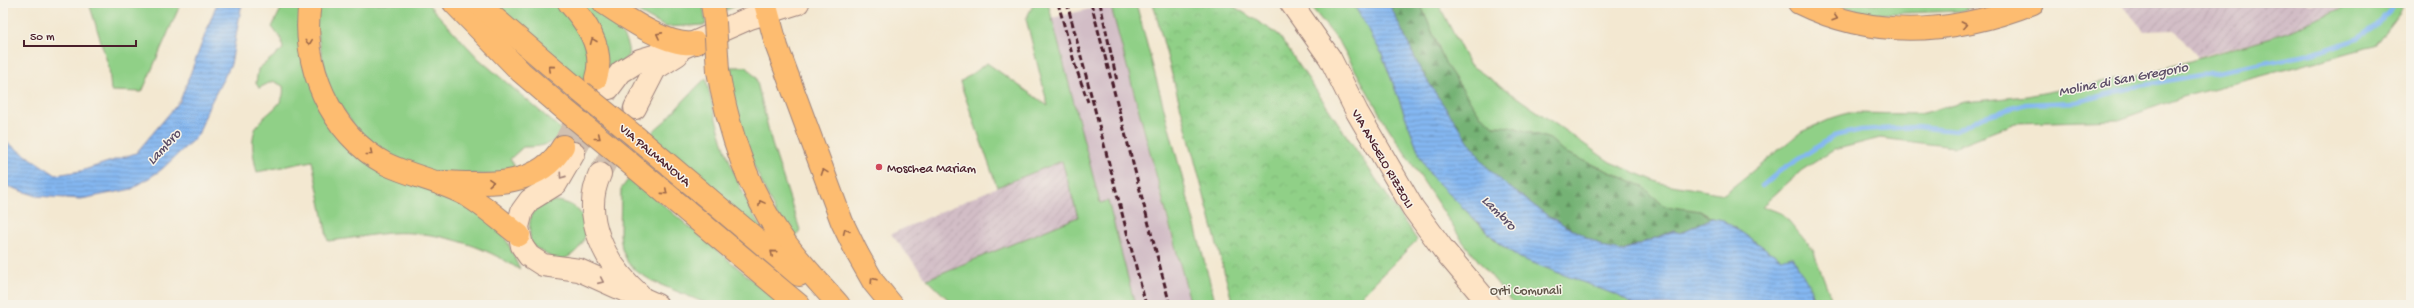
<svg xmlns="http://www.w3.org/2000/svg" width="2414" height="308" font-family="'Gochi Hand',sans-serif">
  <defs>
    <pattern id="industrial-furrows" width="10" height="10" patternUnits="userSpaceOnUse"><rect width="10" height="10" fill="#d2bdc6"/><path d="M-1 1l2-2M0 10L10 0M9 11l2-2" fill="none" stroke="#b6a2aa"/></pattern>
    <pattern id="forest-firs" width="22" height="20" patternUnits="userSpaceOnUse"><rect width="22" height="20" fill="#74b274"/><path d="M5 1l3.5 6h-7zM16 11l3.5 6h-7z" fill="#61905f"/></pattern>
    <pattern id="park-crowns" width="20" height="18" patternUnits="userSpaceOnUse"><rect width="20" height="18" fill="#90d087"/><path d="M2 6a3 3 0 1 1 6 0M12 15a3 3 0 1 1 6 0" fill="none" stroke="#7eb275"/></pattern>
    <pattern id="water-rules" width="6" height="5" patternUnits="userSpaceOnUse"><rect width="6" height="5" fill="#84b7f1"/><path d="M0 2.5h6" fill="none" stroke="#6e94c3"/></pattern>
  </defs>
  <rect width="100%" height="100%" fill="#f7f3e8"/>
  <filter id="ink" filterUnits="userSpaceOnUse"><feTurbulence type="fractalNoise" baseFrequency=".025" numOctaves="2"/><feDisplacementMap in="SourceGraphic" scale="8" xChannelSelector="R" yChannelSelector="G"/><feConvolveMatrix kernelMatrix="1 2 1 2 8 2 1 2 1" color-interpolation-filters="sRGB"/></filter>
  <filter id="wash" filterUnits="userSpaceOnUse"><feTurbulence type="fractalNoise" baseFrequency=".012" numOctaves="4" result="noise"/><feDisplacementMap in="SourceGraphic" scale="16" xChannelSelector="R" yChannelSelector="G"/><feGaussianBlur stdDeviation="0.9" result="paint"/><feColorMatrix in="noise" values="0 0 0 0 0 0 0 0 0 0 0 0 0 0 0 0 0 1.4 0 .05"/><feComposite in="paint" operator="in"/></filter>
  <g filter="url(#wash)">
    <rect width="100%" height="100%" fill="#f3e8d1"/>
    <!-- industrial -->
    <g fill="url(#industrial-furrows)">
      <path d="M2121 3H2353L2285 33 2198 57 2174 30 2144 31Z"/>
      <path d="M1062 161 1078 217 927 279 891 234 997 187Z"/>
    </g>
    <!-- railway -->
    <path fill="#d2bdc6" d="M1110 4 1170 230 1191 305H1135L1108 201 1100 203 1052 18Z"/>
    <!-- grass -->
    <g fill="#90d087" stroke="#6d7859">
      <path d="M89 3H181L142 92 111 91 109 68Z"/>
      <path d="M284 3H301L324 111 443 194 494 222 508 243 520 270C484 245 435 230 389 233 369 235 349 239 328 241L312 161 257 172C254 160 250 142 255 130 262 112 287 108 283 86L273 81 259 88 256 83 258 69 283 49 281 39 272 27Z"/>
      <path d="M316 3H427L479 59 562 130C554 146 539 147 523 147L510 159 521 175 517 176 429 172 385 152 359 132 330 92 314 19Z"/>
      <path d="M487 3H563L578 21 591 66 584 86Z"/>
      <path d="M578 3H591C604 15 632 36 628 56L607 74Z"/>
      <path d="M622 3H703L706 25 665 27Z"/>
      <path d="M722 3H737L738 5 723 11Z"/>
      <path d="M1034 3H1048L1100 203 1108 201 1135 305H954L927 279 1078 217 1062 161 997 187 960 82 987 63 1048 106 1026 19Z"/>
      <path d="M1110 3H1136L1216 305H1191Z"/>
      <path d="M1308 3H1353L1382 54 1421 158 1431 176 1498 243 1520 258 1619 296 1633 305H1515L1463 242 1384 121 1340 43Z"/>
      <path d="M1420 3H1438L1469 64 1610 162 1660 183 1724 194 1801 132 1832 118 1848 113 1920 114 1965 102 2027 96 2149 73 2285 33 2353 3H2407L2374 46 2186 96 2118 120 2016 123 1954 147 1880 138 1834 150 1802 170 1762 206 1783 214 1813 250 1831 298 1830 305H1813L1814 298 1781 259 1723 220 1712 218 1700 211 1664 206 1642 186 1564 152 1550 139 1513 127 1494 126 1479 114 1446 65Z"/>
      <path d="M1832 3H1984L1961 11 1872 14Z"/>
      <path d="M728 67H747L756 78 772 144 800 230 795 238 781 225 744 144 730 95Z"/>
      <path d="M706 78C719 138 734 180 764 234L649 139C654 128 659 127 667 119 680 105 692 91 706 78Z"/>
      <path d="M630 177 782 305H710L654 282 639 273 628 263 622 249 620 234 621 189Z"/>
      <path d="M555 201C595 203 596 252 557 261L531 245C528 222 527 205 555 201Z"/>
    </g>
    <!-- forest -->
    <path fill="url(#forest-firs)" stroke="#5f6850" d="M1389 3H1420L1446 65 1479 114 1494 126 1513 127 1550 139 1564 152 1642 186 1664 206 1700 211 1712 218 1680 233 1674 231 1620 251 1606 248 1548 216 1505 184 1485 165 1457 127 1420 69Z"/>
    <!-- park -->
    <path fill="url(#park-crowns)" stroke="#6d7859" d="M1153 3H1228L1278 34 1417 240 1352 305H1233Z"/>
    <!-- water -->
    <g fill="url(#water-rules)" stroke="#676b8e">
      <path d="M217 3H243L241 8 231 64 209 106 198 135 161 170 132 189 81 199 37 196 7 186 3 183V140L56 175 81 171 136 153 180 101Z"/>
      <path d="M1353 3H1389L1420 69 1436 94 1485 165 1505 184 1548 216 1606 248 1621 251 1674 231 1680 233 1712 218 1723 220 1781 259 1792 256 1811 289 1813 305H1633L1619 296 1520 258 1499 243 1431 176 1421 158 1382 54Z"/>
    </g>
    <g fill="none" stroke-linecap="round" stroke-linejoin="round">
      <!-- stream -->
      <path stroke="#84b7f1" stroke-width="4.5" d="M1762 186 1781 170 1834 136 1861 130 1916 127 1955 131 1982 117 2026 104 2076 102 2140 86 2312 54 2357 39 2375 26 2397 3"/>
    </g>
  </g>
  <g filter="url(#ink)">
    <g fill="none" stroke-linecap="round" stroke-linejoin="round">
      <!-- secondary-tunnel -->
      <g stroke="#d1c0b0" stroke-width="22" stroke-dasharray="22 11" stroke-linecap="butt">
        <path d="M574 153 608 91"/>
        <path d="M600 174 633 111"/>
      </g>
      <!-- highway-tunnel -->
      <path stroke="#d1c0b0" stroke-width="22" stroke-dasharray="22 11" stroke-linecap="butt" d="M563 146 595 81"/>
      <defs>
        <g id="secondary">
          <path d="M1291 3 1330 58 1357 112 1413 208 1443 249 1490 305"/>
          <path d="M609 88 621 72 640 60 684 47 750 18 798 3"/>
          <path d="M635 108 655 69 677 55"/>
          <path d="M574 153 556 184 530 200 522 211 518 227 522 246 529 256 543 265 579 270 657 305"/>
          <path d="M600 174C580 217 606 265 639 294"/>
        </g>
        <path id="primary" d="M765 3 777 47 842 222 857 253"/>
        <g id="highway">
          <path d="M310 3C300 63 331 135 386 164 413 177 442 181 468 196 486 207 502 222 519 235"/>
          <path d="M454 3 521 72 570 114"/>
          <path d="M477 3 581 92"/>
          <path d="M569 3C587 23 605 51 596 78"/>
          <path d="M604 3C628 19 668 47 696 43"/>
          <path d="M712 3 715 22"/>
          <path d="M1799 3C1876 41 1955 34 2033 3"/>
          <path d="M718 71C728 129 746 186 780 235 797 260 819 282 839 305"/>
          <path d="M636 137 799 275"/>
          <path d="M626 160 799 305"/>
          <path d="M445 182C488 184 539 188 563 146"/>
          <path d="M857 253 874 283 892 305"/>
        </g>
      </defs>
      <!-- secondary casing -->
      <use href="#secondary" stroke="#9e847e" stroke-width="24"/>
      <!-- primary casing -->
      <use href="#primary" stroke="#9e847e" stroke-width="24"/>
      <!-- highway casing -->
      <use href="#highway" stroke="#9e847e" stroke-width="24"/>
      <!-- secondary -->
      <use href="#secondary" stroke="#fee4c5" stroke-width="22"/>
      <!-- primary -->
      <use href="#primary" stroke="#fdbc6f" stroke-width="22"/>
      <!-- highway -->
      <use href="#highway" stroke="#fdbc6f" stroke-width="22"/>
      <!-- rail -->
      <g stroke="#4a1f2b" stroke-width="3" stroke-dasharray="6 3" stroke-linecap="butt">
        <path d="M1058 3 1075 65 1088 102"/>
        <path d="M1067 3 1146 305"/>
        <path d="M1091 3 1170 305"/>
        <path d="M1100 3 1117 81"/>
      </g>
      <defs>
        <g id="highway-bridge">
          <path d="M715 22 718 71"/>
          <path d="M581 92 636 137"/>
          <path d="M570 114 626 160"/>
        </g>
      </defs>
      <!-- highway-bridge casing -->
      <use href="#highway-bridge" stroke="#9e847e" stroke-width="24" stroke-linecap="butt"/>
      <!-- highway-bridge -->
      <use href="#highway-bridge" stroke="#fdbc6f" stroke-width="22"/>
    </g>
    <!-- one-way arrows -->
    <defs><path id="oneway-chevron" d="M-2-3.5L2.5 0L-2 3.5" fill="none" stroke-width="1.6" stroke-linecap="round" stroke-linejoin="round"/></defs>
    <g stroke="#9b664a">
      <use href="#oneway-chevron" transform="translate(1835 18) rotate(17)"/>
      <use href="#oneway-chevron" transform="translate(1964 25) rotate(-11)"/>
      <use href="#oneway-chevron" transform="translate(659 35) rotate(-152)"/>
      <use href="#oneway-chevron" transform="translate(593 41) rotate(-112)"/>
      <use href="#oneway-chevron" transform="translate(309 42) rotate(83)"/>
      <use href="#oneway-chevron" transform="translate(551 68) rotate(-140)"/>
      <use href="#oneway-chevron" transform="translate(598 137) rotate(39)"/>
      <use href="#oneway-chevron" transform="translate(370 153) rotate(39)"/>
      <use href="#oneway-chevron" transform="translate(824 172) rotate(-110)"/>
      <use href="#oneway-chevron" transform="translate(491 182) rotate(-3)"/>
      <use href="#oneway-chevron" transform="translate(665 192) rotate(40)"/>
      <use href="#oneway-chevron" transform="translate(761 203) rotate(-118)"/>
      <use href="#oneway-chevron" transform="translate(846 231) rotate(-113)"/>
      <use href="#oneway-chevron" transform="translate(773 253) rotate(-140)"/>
      <use href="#oneway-chevron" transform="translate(873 280) rotate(-124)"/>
    </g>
    <g stroke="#a48278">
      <use href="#oneway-chevron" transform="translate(562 176) rotate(125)"/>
      <use href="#oneway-chevron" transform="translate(601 281) rotate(24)"/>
    </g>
  </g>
  <!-- markers -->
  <circle fill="#d1495b" stroke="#f7f3e8" stroke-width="1.5" cx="879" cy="167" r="4"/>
  <g text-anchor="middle" stroke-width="3" stroke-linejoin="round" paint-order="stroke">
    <!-- street labels -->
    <g font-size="13" fill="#4a1f2b" stroke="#f7f3e8">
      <text transform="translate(656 154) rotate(40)" y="5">VIA PALMANOVA</text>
      <text transform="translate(1384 158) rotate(60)" y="5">VIA ANGELO RIZZOLI</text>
    </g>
    <!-- poi labels -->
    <g font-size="13" fill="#4a1f2b" stroke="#f7f3e8" text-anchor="start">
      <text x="887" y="172">Moschea Mariam</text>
    </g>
    <!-- park labels -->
    <g font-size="13" fill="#5f5447" stroke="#f7f3e8">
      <text x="1526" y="294">Orti Comunali</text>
    </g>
    <!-- water labels -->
    <g font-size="14" font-style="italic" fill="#5b4d66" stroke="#f7f3e8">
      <text transform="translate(2123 78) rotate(-11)" y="5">Molina di San Gregorio</text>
      <text transform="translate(163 146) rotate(-47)" y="5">Lambro</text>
      <text transform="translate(1500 212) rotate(45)" y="5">Lambro</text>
    </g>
  </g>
  <!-- margin -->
  <rect width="2414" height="308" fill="none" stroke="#f7f3e8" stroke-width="16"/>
  <!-- scale -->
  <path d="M24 40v6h112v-6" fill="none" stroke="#4a1f2b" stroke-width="2"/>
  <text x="30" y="40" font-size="12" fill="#4a1f2b" stroke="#f7f3e8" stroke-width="3" paint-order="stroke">50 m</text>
</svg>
